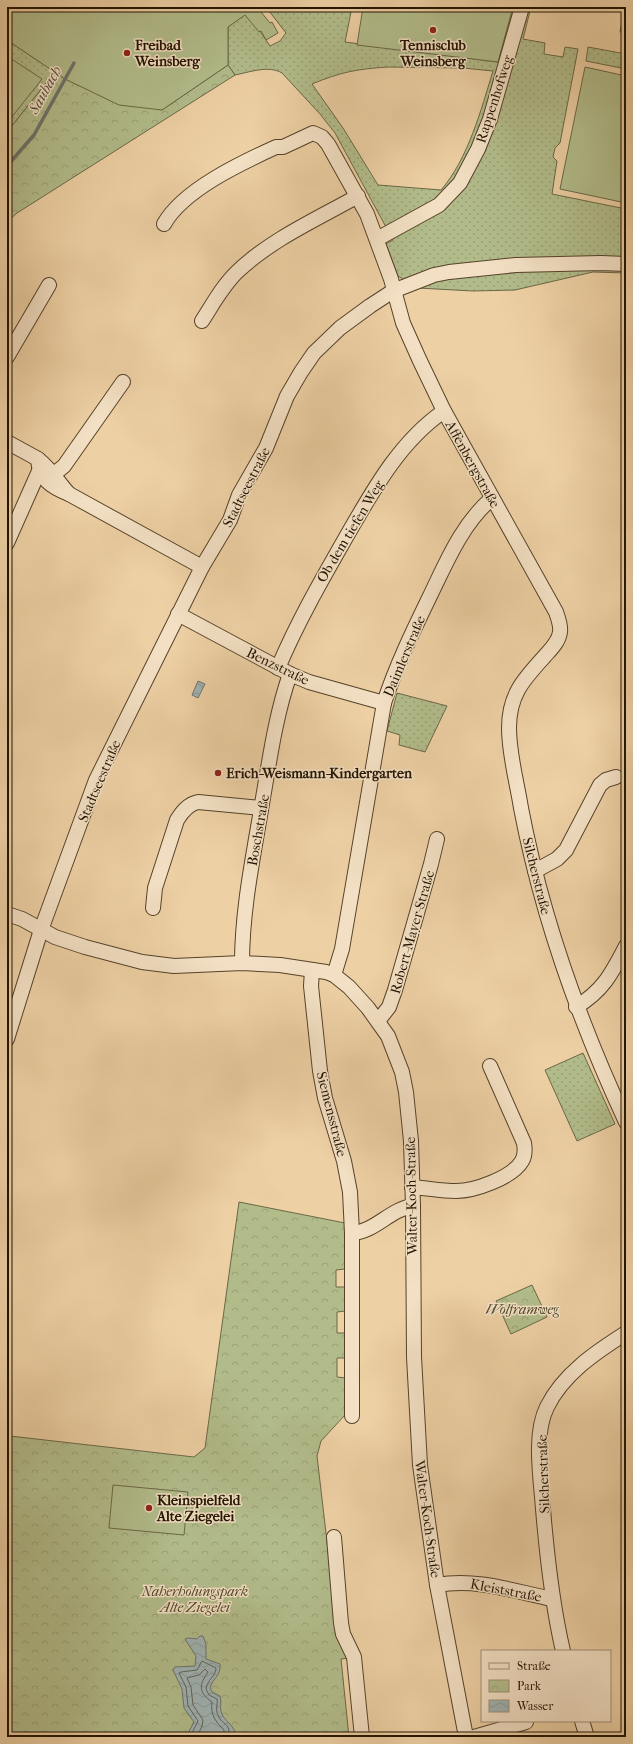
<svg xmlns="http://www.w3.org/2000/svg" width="633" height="1744" font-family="'IM FELL French Canon',serif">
  <defs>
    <pattern id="grass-dots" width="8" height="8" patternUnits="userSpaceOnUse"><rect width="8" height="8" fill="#b2bc8b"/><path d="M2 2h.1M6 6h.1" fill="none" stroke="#99a176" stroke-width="1.8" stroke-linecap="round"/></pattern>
    <pattern id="park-crowns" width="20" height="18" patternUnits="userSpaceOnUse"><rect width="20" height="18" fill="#b2bc8b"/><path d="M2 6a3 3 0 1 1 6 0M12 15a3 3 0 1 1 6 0" fill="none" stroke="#99a176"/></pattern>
    <pattern id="water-waves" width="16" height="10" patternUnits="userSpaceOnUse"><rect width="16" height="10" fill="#9fb3b3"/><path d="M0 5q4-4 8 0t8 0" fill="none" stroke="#899998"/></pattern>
  </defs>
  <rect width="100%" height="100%" fill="#edd0a4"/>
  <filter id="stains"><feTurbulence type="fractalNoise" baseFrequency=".005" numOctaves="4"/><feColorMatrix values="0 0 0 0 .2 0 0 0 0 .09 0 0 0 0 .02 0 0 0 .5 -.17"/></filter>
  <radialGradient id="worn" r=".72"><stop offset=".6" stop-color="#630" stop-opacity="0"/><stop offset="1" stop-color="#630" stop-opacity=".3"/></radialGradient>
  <!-- grass -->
  <g fill="url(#grass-dots)" stroke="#6a6846" fill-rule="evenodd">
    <path d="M266 7H352L345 42 498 62 513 7H531L523 39 545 43 544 54 563 57 565 47 578 49 560 143 555 148 553 157 557 161 552 194 626 209V273L593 272 515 290 473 291 418 288 398 276 386 244 393 240 335 133 320 114 282 73C269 65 250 72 235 75L228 65V27L245 14 259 31H260L270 46 280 41 286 33ZM388 67 463 68 493 71C481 110 468 159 441 190L378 185 343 128 312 84C341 72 357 69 388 67Z"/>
    <path d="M7 40 55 72 7 132Z"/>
    <path d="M588 47 626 54V69L586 61Z"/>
    <path d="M397 693 447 706 425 752 399 745 400 735 387 731Z"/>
    <path d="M583 1053 615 1124 577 1141 545 1070Z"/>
  </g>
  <!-- park -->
  <g fill="url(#park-crowns)" stroke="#6a6846">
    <path d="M228 65 235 75 17 213 7 222V132L55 72 65 79 162 110Z"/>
    <path d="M239 1202 345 1223V1269L336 1270V1287H345V1311L337 1312V1333H346L347 1358H337V1377L346 1378 345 1415 321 1441 317 1456 333 1593 350 1658 341 1659 349 1737H7V1432L10 1436 194 1457 205 1448Z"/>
    <path d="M532 1285 547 1317 511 1334 496 1301Z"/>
  </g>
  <!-- pitch -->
  <g fill="#b2bc8b" stroke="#6a6846">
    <path d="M7 7H257L270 23 272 22 278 33 266 40 261 31 259 32 245 15 228 27V65L162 110 119 105 65 79 7 40Z"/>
    <path d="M363 7H513L498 62 357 45Z"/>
    <path d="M625 7H626V33L620 32Z"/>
    <path d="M7 56 42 79 7 123Z"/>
    <path d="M585 67 626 76V203L560 189Z"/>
    <path d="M113 1485 188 1492 184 1535 109 1528Z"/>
  </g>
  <!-- water -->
  <g fill="url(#water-waves)" stroke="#6d736b">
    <path d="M198 681 205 684 198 698 192 695Z"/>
    <path d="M200 1636H203L206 1644V1659L220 1664C221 1677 213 1677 210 1688L212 1692 220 1696C222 1703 219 1708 222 1714 225 1721 232 1724 235 1732L232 1737H186L194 1722 184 1708 182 1689 173 1670 175 1667 195 1666 196 1656 185 1639 188 1638 197 1639Z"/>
  </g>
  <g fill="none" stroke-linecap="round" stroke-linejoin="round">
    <!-- shore -->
    <g stroke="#61635a" stroke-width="1">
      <path d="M190 1737 198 1721 188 1706 186 1687 179 1673 181 1672 197 1670 202 1661 216 1668C216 1676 207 1680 206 1689L209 1695 217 1699C218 1705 215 1709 218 1715 222 1726 231 1722 229 1737"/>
      <path d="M197 1737 202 1726 203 1720 193 1705 191 1687 187 1678 199 1675 205 1669 208 1672C199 1685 198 1692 212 1702 210 1715 216 1722 224 1730V1737"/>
    </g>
    <!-- stream -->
    <path stroke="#6d736b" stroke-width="3.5" d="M7 166 34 135 74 63"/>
    <defs>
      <g id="minor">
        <path d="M164 224C183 190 241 163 276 147H283L313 133 322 137 328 144 367 214 391 279 403 323 420 361 444 411 556 612C558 618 561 625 560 632 559 642 550 650 544 657 523 680 509 695 509 728 509 755 517 782 521 808 542 918 579 1021 626 1122"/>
        <path d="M377 239 439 205 460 183 478 149 490 119 522 7"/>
        <path d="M202 321C213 304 223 285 238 271 272 239 317 219 358 196"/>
        <path d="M7 357 49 285"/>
        <path d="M7 442 38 459"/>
        <path d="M38 459C51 469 58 482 69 494 51 487 39 479 38 459Z"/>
        <path d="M54 474 64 466 123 382"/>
        <path d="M69 494 202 567"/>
        <path d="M7 543 39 471"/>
        <path d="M178 614 290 674 309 682 384 703"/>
        <path d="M278 668C297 623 321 581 345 539 372 492 399 442 444 411"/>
        <path d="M535 871 557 859 566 850 600 785 606 780 616 777"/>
        <path d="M153 908 155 888 177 820C182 812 188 804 198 802L261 808"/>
        <path d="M7 914 22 919 55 937 85 947 142 962 174 966 242 963 280 965 326 972 334 975 349 987 368 1008 388 1036 402 1072 406 1092 411 1141 413 1206 414 1357 420 1465 437 1585 466 1737"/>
        <path d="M242 963C242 908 254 853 263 798 270 757 276 714 290 674"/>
        <path d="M312 970 311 986 320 1071 325 1098 344 1161 350 1192 352 1233V1416"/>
        <path d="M334 975 342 949 384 703C396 666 413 631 430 596 447 561 462 524 492 498"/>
        <path d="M576 1007C603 991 612 973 626 946"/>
        <path d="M378 1021 389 1007 395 990 431 864 437 839"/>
        <path d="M7 1039 41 930 96 780 202 567 230 520 239 495 266 448 287 396 301 372 314 353 340 328 370 306 393 291 434 275 449 272 516 265 601 263 626 264"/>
        <path d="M412 1187C427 1188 441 1191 456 1191 474 1191 512 1178 522 1161 525 1156 525 1149 524 1143L490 1066"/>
        <path d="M352 1233C375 1232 390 1209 413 1206"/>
        <path d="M334 1537 341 1623 343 1634 354 1657 362 1737"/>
        <path d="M437 1585C477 1578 513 1591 552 1599"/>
        <path d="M563 1651C552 1604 547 1557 543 1509 541 1479 533 1435 547 1407 563 1374 596 1352 626 1333"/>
        <path d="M582 1721 587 1737"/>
        <path d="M474 1737 526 1722"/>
      </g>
    </defs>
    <!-- minor casing -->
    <use href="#minor" stroke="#564229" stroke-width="16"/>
    <!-- minor -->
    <use href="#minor" stroke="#f3e0c4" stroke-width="14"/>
  </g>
  <!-- markers -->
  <g fill="#8f2418" stroke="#f3e0c4" stroke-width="1.5">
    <circle cx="433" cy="30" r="4"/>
    <circle cx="127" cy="53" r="4"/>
    <circle cx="218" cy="773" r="4"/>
    <circle cx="149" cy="1508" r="4"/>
  </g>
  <g text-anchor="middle" stroke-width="3" stroke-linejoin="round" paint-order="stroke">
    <!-- poi labels -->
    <g font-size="14" font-weight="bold" fill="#231300" stroke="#f3e0c4" text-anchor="start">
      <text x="135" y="50">Freibad<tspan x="135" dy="16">Weinsberg</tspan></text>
      <text x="433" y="50" text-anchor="middle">Tennisclub<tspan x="433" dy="16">Weinsberg</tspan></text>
      <text x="226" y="778">Erich-Weismann-Kindergarten</text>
      <text x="157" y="1505">Kleinspielfeld<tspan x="157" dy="16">Alte Ziegelei</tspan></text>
    </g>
    <!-- street labels -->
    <g font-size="14" fill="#231300" stroke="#f3e0c4">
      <text transform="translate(494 99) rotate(-72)" y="5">Rappenhofweg</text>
      <text transform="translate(473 464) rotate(61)" y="5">Affenbergstraße</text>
      <text transform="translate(246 487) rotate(-63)" y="5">Stadtseestraße</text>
      <text transform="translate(350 531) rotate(-59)" y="5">Ob dem tiefen Weg</text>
      <text transform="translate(404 656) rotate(-67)" y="5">Daimlerstraße</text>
      <text transform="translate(278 666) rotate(26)" y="5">Benzstraße</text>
      <text transform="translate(99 781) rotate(-67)" y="5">Stadtseestraße</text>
      <text transform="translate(258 830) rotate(-80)" y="5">Boschstraße</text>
      <text transform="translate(537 876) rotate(76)" y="5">Silcherstraße</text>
      <text transform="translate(412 932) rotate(-74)" y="5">Robert-Mayer-Straße</text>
      <text transform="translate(332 1114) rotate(76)" y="5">Siemensstraße</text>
      <text transform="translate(411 1196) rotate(-91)" y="5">Walter-Koch-Straße</text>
      <text transform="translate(543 1474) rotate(-92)" y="5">Silcherstraße</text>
      <text transform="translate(428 1519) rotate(82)" y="5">Walter-Koch-Straße</text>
      <text transform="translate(506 1590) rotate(11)" y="5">Kleiststraße</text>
    </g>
    <!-- park labels -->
    <g font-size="14" font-style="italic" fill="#4e462a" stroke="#f3e0c4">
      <text x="522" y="1314">Wolframweg</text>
      <text x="195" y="1596">Naherholungspark<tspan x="195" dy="16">Alte Ziegelei</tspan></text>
    </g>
    <!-- water labels -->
    <g font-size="15" font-style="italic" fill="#4e4b3f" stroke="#f3e0c4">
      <text transform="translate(45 90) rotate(-61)" y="5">Saubach</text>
    </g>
  </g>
  <!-- margin -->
  <rect width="633" height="1744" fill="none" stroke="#edd0a4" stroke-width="24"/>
  <rect x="8" y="8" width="617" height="1728" fill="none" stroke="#231300" stroke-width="2"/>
  <rect x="12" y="12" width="609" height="1720" fill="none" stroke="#231300"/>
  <!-- legend -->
  <rect x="481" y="1650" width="130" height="72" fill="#f3e0c4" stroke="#a08e76"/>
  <rect x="489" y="1663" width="20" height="6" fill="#f3e0c4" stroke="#a08e76"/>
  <text x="517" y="1670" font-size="12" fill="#231300">Straße</text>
  <rect x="489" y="1680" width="20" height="12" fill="url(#park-crowns)" stroke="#a08e76"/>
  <text x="517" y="1690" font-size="12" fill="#231300">Park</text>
  <rect x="489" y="1700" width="20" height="12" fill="url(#water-waves)" stroke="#a08e76"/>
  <text x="517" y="1710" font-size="12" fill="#231300">Wasser</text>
  <rect width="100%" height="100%" filter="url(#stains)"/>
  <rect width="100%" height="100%" fill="url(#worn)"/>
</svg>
